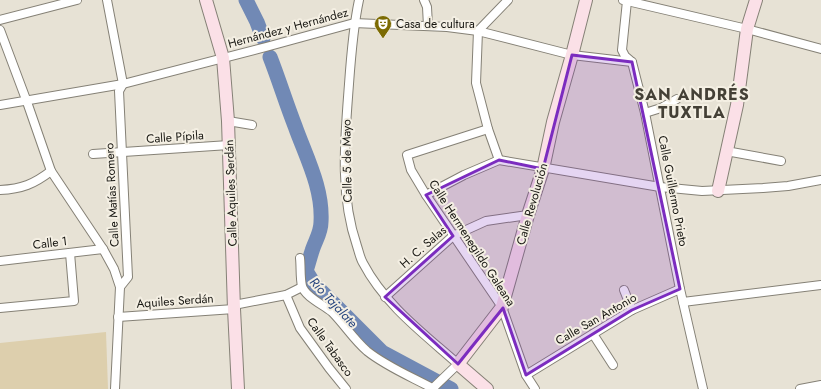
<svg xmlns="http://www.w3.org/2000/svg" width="821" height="389" font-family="Jost,sans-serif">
  <rect width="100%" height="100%" fill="#e7e2d5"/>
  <!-- green -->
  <path fill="#ddcfad" d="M106 332 108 389H0V343Z"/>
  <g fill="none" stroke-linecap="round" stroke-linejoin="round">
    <!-- river -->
    <g stroke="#7189b5" stroke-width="15">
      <path d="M246 0 257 22 263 38"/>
      <path d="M270 57C279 80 286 103 295 126 306 157 323 188 321 222 321 233 315 241 312 251 310 257 308 265 306 271L314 284 382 352 451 389"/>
    </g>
    <defs>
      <g id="street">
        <path d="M107 0 123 84 119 91 128 277 120 287 115 389"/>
        <path d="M359 0C353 28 351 56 349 84 345 138 339 194 357 246 359 252 360 258 363 263 385 305 423 333 458 364L432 389"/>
        <path d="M424 0 427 7 428 26"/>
        <path d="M623 0 747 29 821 49"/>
        <path d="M627 1 622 50 625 56 632 62 645 113 680 289 703 389"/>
        <path d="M0 20 77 0"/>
        <path d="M0 30 27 102 51 171 103 249 114 269 120 287"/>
        <path d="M0 105 123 84 266 47 354 23 447 27 478 31 572 55 632 62"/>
        <path d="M645 113 661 108 677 99"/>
        <path d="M228 121 252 125"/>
        <path d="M488 129 407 155 411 170 426 195 502 307 526 375 535 389"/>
        <path d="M726 151 781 161"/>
        <path d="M93 154 229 145"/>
        <path d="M499 160 660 187 702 191 763 188 788 186 821 180"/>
        <path d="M499 160 488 129 476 83 478 31 508 0"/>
        <path d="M0 190C22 189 34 184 51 171"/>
        <path d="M426 195 464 175 499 160"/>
        <path d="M300 258C301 267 300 278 302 286 305 297 324 305 332 312 344 324 354 340 367 351 387 367 412 377 434 389"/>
        <path d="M0 261 103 249"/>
        <path d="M624 290 632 310"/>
        <path d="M286 295 300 328 329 368 346 389"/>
        <path d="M385 297 453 236 486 221 528 215"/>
        <path d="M683 302 821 285"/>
        <path d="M234 305 286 295 302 287"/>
        <path d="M0 308 74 301 70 253"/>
        <path d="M118 317 234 309"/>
        <path d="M593 334 613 365"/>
        <path d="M526 375 632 310 680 289"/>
        <path d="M800 389 821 385"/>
      </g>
      <g id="secondary">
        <path d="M206 0 223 58 228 121 234 309 238 389"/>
        <path d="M718 191 737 105 747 29 756 0"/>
        <path d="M487 389 458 364 502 307 528 215 543 169 553 122 572 55 586 0"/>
      </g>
    </defs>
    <!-- street casing -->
    <use href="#street" stroke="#858176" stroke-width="10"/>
    <!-- secondary casing -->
    <use href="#secondary" stroke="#858176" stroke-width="14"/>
    <!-- street -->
    <use href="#street" stroke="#fff" stroke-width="8"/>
    <!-- secondary -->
    <use href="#secondary" stroke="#fbe0e7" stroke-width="12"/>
  </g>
  <!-- marked area -->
  <path fill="#7b2cbf" fill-opacity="0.2" stroke="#7b2cbf" stroke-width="3" stroke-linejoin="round" d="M572 55 632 62 680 289 632 310 526 375 503 308 458 364 385 297 453 236 426 195 499 160 543 169Z"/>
  <!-- icons -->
  <defs>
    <symbol id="theatre-pin" viewBox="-11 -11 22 30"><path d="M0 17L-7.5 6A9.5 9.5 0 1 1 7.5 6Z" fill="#7c6b03" stroke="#f4efe3"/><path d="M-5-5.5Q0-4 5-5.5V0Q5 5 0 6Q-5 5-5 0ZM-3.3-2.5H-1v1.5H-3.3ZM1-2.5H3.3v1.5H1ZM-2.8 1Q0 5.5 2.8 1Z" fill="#fff"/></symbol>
  </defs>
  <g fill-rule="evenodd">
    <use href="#theatre-pin" x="373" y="14" width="20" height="27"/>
  </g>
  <g text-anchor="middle" stroke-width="4" stroke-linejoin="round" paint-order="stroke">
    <!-- poi labels -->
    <g font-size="12" fill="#171611" stroke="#f4efe3" text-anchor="start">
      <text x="396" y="28">Casa de cultura</text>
    </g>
    <!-- street labels -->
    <g font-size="12" fill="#171611" stroke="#f4efe3">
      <text transform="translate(288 28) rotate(-15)" y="4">Hernández y Hernández</text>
      <text transform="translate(175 137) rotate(-4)" y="4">Calle Pípila</text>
      <text transform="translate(347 161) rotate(-91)" y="4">Calle 5 de Mayo</text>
      <text transform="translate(673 191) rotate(79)" y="4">Calle Guillermo Prieto</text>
      <text transform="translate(231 193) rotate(-92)" y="4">Calle Aquiles Serdán</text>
      <text transform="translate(112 195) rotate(-93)" y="4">Calle Matías Romero</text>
      <text transform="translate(532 204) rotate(-74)" y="4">Calle Revolución</text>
      <text transform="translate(50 243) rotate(-7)" y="4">Calle 1</text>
      <text transform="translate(472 243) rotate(57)" y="4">Calle Hermenegildo Galeana</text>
      <text transform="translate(423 247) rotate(-41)" y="4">H. C. Salas</text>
      <text transform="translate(175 301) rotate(-4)" y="4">Aquiles Serdán</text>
      <text transform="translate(596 319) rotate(-30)" y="4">Calle San Antonio</text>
      <text transform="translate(330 347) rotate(54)" y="4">Calle Tabasco</text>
    </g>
    <!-- water labels -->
    <g font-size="13" font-style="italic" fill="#28467f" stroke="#f4efe3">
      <text transform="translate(334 302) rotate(47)" y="5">Río Tajalate</text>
    </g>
    <!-- district labels -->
    <g font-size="16" font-weight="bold" letter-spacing="1" fill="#444036" stroke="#f4efe3">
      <text x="692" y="100">SAN ANDRÉS<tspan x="692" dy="18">TUXTLA</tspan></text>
    </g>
  </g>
</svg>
